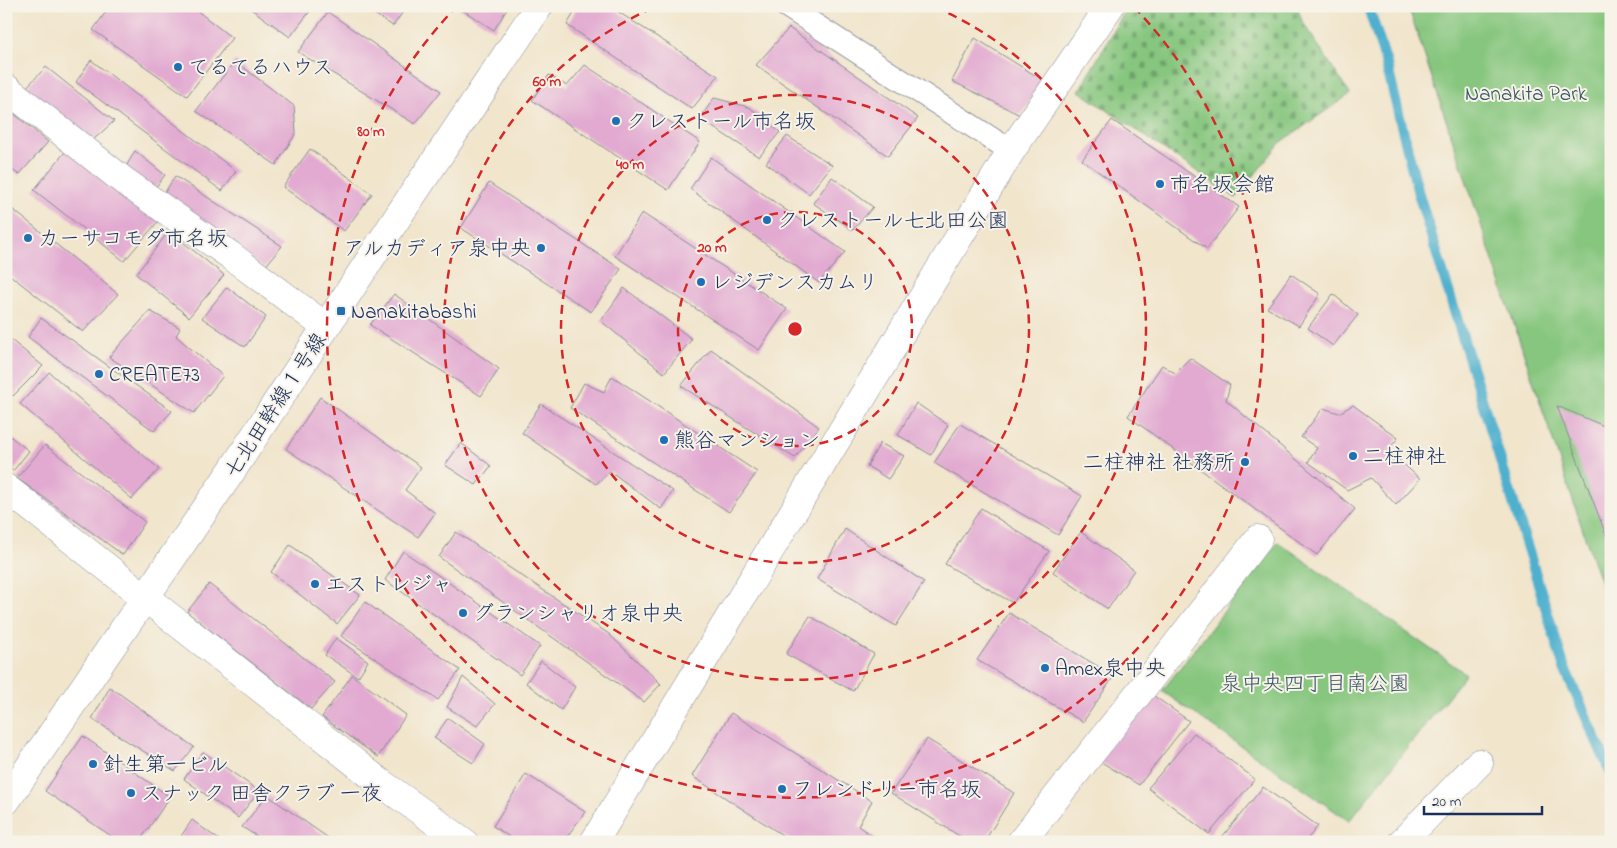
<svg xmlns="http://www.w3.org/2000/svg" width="1617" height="848" font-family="'Indie Flower','Klee One',sans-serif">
  <defs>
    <pattern id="cemetery-stones" width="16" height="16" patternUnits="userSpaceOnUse" patternTransform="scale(1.25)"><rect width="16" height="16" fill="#86c67e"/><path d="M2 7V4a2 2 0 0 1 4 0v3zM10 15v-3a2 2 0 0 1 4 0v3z" fill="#6da16a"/></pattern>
  </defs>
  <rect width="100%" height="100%" fill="#f7f3e8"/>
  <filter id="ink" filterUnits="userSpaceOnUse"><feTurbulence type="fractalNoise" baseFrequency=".02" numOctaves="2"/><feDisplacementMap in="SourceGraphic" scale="10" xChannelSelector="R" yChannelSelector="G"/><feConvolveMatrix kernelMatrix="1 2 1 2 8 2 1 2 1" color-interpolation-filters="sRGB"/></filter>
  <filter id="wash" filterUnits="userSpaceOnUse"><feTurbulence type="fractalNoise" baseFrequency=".0096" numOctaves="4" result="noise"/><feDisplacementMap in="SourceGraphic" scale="20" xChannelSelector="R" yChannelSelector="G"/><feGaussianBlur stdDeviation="1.12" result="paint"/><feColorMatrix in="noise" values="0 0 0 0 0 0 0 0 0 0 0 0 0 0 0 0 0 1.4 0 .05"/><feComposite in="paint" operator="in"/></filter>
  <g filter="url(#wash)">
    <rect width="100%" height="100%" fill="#f1e5cc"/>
    <!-- cemetery -->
    <path fill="url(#cemetery-stones)" stroke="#507a6e" d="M1128 6H1297L1302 21 1350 94 1280 143 1236 198 1079 91Z"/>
    <!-- green -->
    <g fill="#86c67e" stroke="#507a6e">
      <path d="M1408 6H1611V608L1593 561Z"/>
      <path d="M1278 542 1466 674 1349 821 1162 691Z"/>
    </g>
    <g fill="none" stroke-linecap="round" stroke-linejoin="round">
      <!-- stream -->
      <path stroke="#4fb0ce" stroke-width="11" d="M1368 6 1386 62 1418 192 1564 667 1611 773"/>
    </g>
    <g id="blocks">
      <!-- building -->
      <g fill="#e2aad1">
        <path d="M110 6H191L232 38 187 96 93 30Z"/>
        <path d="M247 6H314L290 37Z"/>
        <path d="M362 6H407L393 26Z"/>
        <path d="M456 6H509L494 30Z"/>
        <path d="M578 6H609L718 76 692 109 567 25Z"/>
        <path d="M328 12 441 91 415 124 298 52Z"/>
        <path d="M789 28 918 118 888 156 756 65Z"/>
        <path d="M975 38 1046 82 1020 115 952 81Z"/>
        <path d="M91 60 236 171 222 191 76 82Z"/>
        <path d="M235 61 294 106 296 133 276 165 196 111Z"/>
        <path d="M585 65 700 142 668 190 532 100 549 75 567 86Z"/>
        <path d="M46 67 114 121 92 141 22 92Z"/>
        <path d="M714 98 749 107 780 132 759 157 700 119Z"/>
        <path d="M6 107 48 142 19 175 6 165Z"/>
        <path d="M1112 120 1239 207 1207 249 1082 160Z"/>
        <path d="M787 136 832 165 809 194 766 163Z"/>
        <path d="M69 147 161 218 124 261 34 190Z"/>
        <path d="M310 149 372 194 344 231 283 187Z"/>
        <path d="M135 151 165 175 152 192 124 170Z"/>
        <path d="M711 157 845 252 819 283 690 189Z"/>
        <path d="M175 176 282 246 264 268 162 197Z"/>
        <path d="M832 177 873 207 853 230 813 203Z"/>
        <path d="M489 183 621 269 591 312 461 228Z"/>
        <path d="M6 204 118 294 83 332 6 272Z"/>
        <path d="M642 213 787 309 759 350 615 256Z"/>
        <path d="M169 231 224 275 189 317 136 274Z"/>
        <path d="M1291 274 1320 294 1299 326 1267 308Z"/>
        <path d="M227 287 266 317 245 347 202 318Z"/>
        <path d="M624 288 692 339 664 373 601 321Z"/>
        <path d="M394 294 499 369 481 396 370 325Z"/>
        <path d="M1333 294 1358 315 1333 346 1308 328Z"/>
        <path d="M150 311 180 328 176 336 223 376 194 413 109 357Z"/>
        <path d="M41 318 172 411 154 431 28 337Z"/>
        <path d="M6 336 43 366 13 396 6 390Z"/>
        <path d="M711 349 819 427 795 458 681 386Z"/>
        <path d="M1190 358 1230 385 1226 400 1355 509 1317 555 1128 416 1162 365 1175 373Z"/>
        <path d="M49 372 159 469 132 499 20 404Z"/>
        <path d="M612 376 757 472 729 512 570 408 584 383 604 392Z"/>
        <path d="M320 397 421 467 405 490 435 513 418 537 286 449Z"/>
        <path d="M916 403 948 425 931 455 898 435Z"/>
        <path d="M541 404 673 491 661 509 610 471 596 484 522 433Z"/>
        <path d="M1353 405 1398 438 1388 450 1420 479 1396 505 1371 478 1347 490 1308 462 1317 448 1301 437 1323 408 1339 413Z"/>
        <path d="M1557 406 1611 429V543H1609Z"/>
        <path d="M960 424 1082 496 1058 535 934 463Z"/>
        <path d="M6 433 29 451 13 471 6 466Z"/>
        <path d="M461 443 491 466 476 485 445 465Z"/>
        <path d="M880 443 904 456 888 479 867 466Z"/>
        <path d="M45 445 145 522 123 555 17 478Z"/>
        <path d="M981 508 1049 551 1013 603 945 564Z"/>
        <path d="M845 529 924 582 896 626 817 579Z"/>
        <path d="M456 532 609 634 661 684 644 702 439 557Z"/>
        <path d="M1081 532 1134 570 1108 609 1053 572Z"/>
        <path d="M290 545 360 595 337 624 271 572Z"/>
        <path d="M403 551 540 646 520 675 385 580Z"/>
        <path d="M209 584 335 682 311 709 187 612Z"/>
        <path d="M365 602 460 670 438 700 341 636Z"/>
        <path d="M1009 613 1114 676 1083 722 977 660Z"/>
        <path d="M810 616 874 654 853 691 786 654Z"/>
        <path d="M336 638 368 661 358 677 325 655Z"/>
        <path d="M541 661 575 687 561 710 526 683Z"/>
        <path d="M352 675 406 715 378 757 322 717Z"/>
        <path d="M463 677 495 704 477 726 447 707Z"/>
        <path d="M110 687 194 747 175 771 92 719Z"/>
        <path d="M1154 696 1189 721 1139 785 1098 760Z"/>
        <path d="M731 713 872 801 858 826 881 842H793L692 776Z"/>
        <path d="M448 718 485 744 473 763 434 738Z"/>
        <path d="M1194 733 1255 779 1209 834 1148 788Z"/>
        <path d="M83 736 170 797 139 842H120L45 791Z"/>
        <path d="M927 739 1014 793 984 842H969L891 793Z"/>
        <path d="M203 752 259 791 238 818 184 779Z"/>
        <path d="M526 774 585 812 563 842H517L493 826Z"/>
        <path d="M1263 787 1318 826 1305 842H1218Z"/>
        <path d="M267 795 334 842H266L242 827Z"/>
        <path d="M192 820 222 842H177Z"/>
      </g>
    </g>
  </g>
  <g filter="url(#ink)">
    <use href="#blocks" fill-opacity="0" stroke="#868a95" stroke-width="1"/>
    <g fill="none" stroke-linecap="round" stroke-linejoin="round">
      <defs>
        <path id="service" d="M786 6 1011 151"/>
        <g id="minor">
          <path d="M6 88 124 181 230 255 326 327"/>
          <path d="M6 488 381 783 464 842"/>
          <path d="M594 842 1011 151 1110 6"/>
          <path d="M1021 842 1149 680 1258 539"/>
          <path d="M1402 842 1479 763"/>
        </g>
        <path id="tertiary" d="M6 801 233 469 401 212 539 6"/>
      </defs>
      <!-- service casing -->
      <use href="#service" stroke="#868a95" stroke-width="24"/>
      <!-- minor casing -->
      <use href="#minor" stroke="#868a95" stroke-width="29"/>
      <!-- tertiary casing -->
      <use href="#tertiary" stroke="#868a95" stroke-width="29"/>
      <!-- service -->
      <use href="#service" stroke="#fff" stroke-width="22"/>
      <!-- minor -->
      <use href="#minor" stroke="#fff" stroke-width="28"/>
      <!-- tertiary -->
      <use href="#tertiary" stroke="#fff" stroke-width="28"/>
    </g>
  </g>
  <!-- distance rings -->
  <g fill="none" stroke="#d62828" stroke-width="2.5" stroke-dasharray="9 6">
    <circle cx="795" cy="329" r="117"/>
    <circle cx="795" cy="329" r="234"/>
    <path d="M935 7A351 351 0 1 1 655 7"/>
    <path d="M1134 7A468 468 0 1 1 456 7"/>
  </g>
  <!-- markers -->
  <g fill="#1f6fb2" stroke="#f7f3e8" stroke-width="2">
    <circle cx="178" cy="67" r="5"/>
    <circle cx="616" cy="121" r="5"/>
    <circle cx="1160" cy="184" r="5"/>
    <circle cx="767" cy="220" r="5"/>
    <circle cx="28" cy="238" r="5"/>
    <circle cx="541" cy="248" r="5"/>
    <circle cx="701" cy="282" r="5"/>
    <rect x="336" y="306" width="10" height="10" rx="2.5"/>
    <circle cx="99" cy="374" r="5"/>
    <circle cx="664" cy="440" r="5"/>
    <circle cx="1353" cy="456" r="5"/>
    <circle cx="1245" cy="462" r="5"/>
    <circle cx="315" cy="584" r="5"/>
    <circle cx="463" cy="613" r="5"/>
    <circle cx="1045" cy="668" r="5"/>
    <circle cx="93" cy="764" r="5"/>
    <circle cx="782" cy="789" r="5"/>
    <circle cx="131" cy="793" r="5"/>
  </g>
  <g text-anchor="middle" stroke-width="4" stroke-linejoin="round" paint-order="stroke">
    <!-- poi labels -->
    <g font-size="21" fill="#1b2f5e" stroke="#f7f3e8" text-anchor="start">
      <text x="188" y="74">てるてるハウス</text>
      <text x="626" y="128">クレストール市名坂</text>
      <text x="1170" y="191">市名坂会館</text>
      <text x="777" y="227">クレストール七北田公園</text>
      <text x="38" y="245">カーサコモダ市名坂</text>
      <text x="531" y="255" text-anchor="end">アルカディア泉中央</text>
      <text x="711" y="289">レジデンスカムリ</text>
      <text x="351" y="318">Nanakitabashi</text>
      <text x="109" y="381">CREATE73</text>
      <text x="674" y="447">熊谷マンション</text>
      <text x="1363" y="463">二柱神社</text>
      <text x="1235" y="469" text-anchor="end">二柱神社 社務所</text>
      <text x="325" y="591">エストレジャ</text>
      <text x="473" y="620">グランシャリオ泉中央</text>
      <text x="1055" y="675">Amex泉中央</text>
      <text x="103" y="771">針生第一ビル</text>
      <text x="792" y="796">フレンドリー市名坂</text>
      <text x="141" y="800">スナック 田舎クラブ 一夜</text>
    </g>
    <!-- park labels -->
    <g font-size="21" fill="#365566" stroke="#f7f3e8">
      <text x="1526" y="100">Nanakita Park</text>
      <text x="1315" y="690">泉中央四丁目南公園</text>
    </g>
    <!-- street labels -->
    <g font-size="21" fill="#1b2f5e" stroke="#f7f3e8">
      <text transform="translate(275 405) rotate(-57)" y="7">七北田幹線１号線</text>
    </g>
  </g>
  <circle cx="795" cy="329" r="8" fill="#d62828" stroke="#f7f3e8" stroke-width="2.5"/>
  <g font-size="15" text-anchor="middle" font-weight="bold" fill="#d62828" stroke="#f7f3e8" stroke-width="4" stroke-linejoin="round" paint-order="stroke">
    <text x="547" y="86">60 m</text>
    <text x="371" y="136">80 m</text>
    <text x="630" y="169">40 m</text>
    <text x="712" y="252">20 m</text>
  </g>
  <!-- margin -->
  <rect width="1617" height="848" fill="none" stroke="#f7f3e8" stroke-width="25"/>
  <!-- scale -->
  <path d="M1424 806v8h118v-8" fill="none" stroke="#1b2f5e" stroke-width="2.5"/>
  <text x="1432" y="806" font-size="15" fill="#1b2f5e" stroke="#f7f3e8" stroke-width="4" paint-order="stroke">20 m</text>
</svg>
